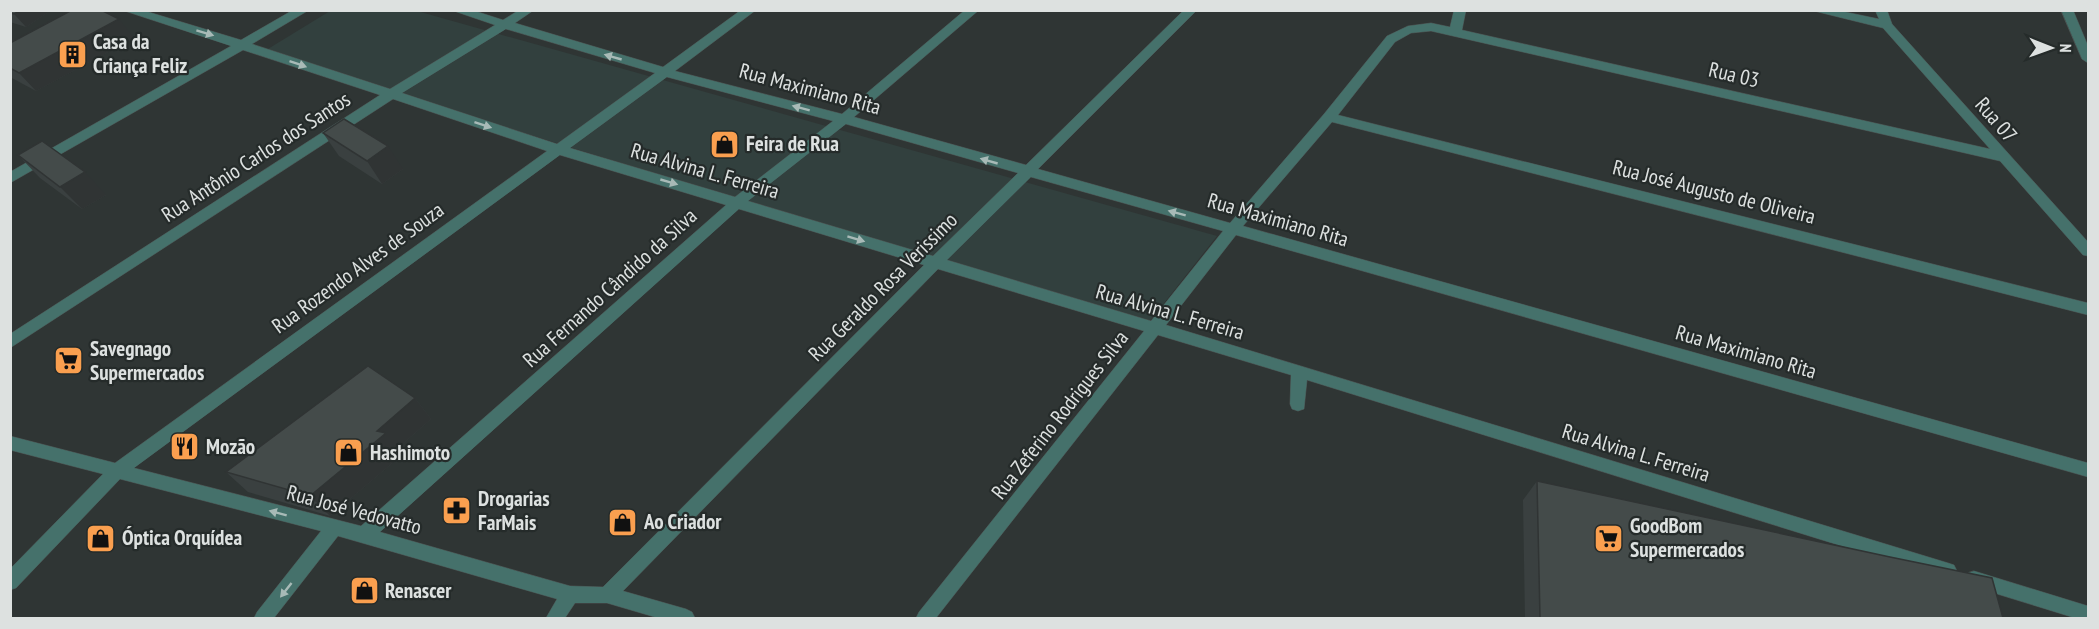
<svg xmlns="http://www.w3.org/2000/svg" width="2099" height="629" font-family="'PT Sans Narrow',sans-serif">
  <rect width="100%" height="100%" fill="#2f3534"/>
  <!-- built -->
  <path fill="#32403e" d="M330 11H417L1217 236 1146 326 263 52Z"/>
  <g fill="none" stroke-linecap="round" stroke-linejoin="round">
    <defs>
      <g id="minor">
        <path d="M122 10H142L241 40 293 10H309L252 44 390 89 495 25 451 10H472L503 20 519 10H534L515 23 663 67 741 10H756L675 71 842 114 965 10H979L854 117 1026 165 1184 10H1197L1038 169 1230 223 1324 114 1387 36 1408 26 1431 23 1450 27 1454 10H1466L1462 30 1990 149 1883 28 1810 10H1836L1879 19 1875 10H1887L1892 24 2088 242V256L2083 255 2000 161 1431 31 1411 33 1395 42 1338 115 2088 303V315L1332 122 1243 226 2088 463V477L1236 235 1166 325 1948 563 1954 565 1957 571 1954 577 1948 579 1307 380 1304 409 1298 411 1292 409 1290 404 1291 375 1158 335 936 618H916L919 612 1144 331 938 269 623 591 686 609 692 612 695 618H658L607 603H575L565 618H546L557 599 338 536 274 618H254L257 612 321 531 120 479 16 588 10 590V569L103 474 10 450V436L115 463 547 151 393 99 10 348V334L380 95 243 50 10 183V172L231 46ZM506 29 655 73 557 144 402 93ZM667 77 833 121 735 197 570 148ZM846 124 1018 173 933 256 748 201ZM560 155 726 205 361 526 134 468ZM1031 177 1223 231 1151 321 947 260ZM739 209 924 265 603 587 570 586 380 532Z"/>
        <path d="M2061 10H2073L2088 46V63L2082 59Z"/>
        <path d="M1974 571 2088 606V618H2075L1968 585 1965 579 1968 573Z"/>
      </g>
    </defs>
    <!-- minor casing -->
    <use href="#minor" stroke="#4b5150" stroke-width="1"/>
    <!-- minor -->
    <use href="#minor" fill="#45716b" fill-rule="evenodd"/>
  </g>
  <!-- wall -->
  <g fill="#3a4040">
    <path d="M10 10 47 13 26 27 10 22Z"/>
    <path d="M134 38 36 91 10 77V43Z"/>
    <path d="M323 133 403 169 382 184 339 156Z"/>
    <path d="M18 155 106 195 82 209 40 178Z"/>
    <path d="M415 398 431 419 398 448 403 454 330 516 248 492 226 472Z"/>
    <path d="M1537 481 2003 618H1525L1523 500Z"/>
  </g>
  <!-- shaded-wall -->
  <g fill="#303434">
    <path d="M20 10H45L47 13 26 27 14 14Z"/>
    <path d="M119 19 134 38 36 91 19 73Z"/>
    <path d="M388 146 403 169 382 184 367 161Z"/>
    <path d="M85 172 106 195 82 209 60 187Z"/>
    <path d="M415 398 431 419 398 448 403 454 330 516 310 496 377 431Z"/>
  </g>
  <!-- building -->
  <g fill="#444b4a" stroke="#303434" stroke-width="1.5">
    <path d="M10 10H20L14 14 10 13Z"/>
    <path d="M72 10H101L119 19 19 73 10 68V43Z"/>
    <path d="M344 119 388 146 367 161 323 133Z"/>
    <path d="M42 141 85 172 60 187 18 155Z"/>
    <path d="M368 366 415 398 377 431 386 433 310 496 226 472Z"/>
    <path d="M1537 481 1890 557 1992 578 2003 618H1540Z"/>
  </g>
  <!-- one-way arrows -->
  <defs><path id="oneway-solid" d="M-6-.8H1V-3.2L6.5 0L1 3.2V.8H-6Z" transform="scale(1.5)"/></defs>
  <g fill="#a8bab7">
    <use href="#oneway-solid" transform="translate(205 33) rotate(17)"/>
    <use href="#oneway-solid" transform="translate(613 57) rotate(-164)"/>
    <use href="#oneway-solid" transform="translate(298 64) rotate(19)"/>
    <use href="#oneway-solid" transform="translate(801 108) rotate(-165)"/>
    <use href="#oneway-solid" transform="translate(483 125) rotate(18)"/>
    <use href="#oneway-solid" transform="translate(989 161) rotate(-164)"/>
    <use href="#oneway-solid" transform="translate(669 182) rotate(16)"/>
    <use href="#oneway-solid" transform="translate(1177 213) rotate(-165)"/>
    <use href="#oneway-solid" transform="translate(856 239) rotate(17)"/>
    <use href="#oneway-solid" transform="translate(278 513) rotate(-165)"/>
    <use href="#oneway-solid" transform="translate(286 590) rotate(128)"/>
  </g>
  <!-- icons -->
  <defs>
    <symbol id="building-square" viewBox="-11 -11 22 22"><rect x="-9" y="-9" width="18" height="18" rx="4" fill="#fa9f4f" stroke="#252b2a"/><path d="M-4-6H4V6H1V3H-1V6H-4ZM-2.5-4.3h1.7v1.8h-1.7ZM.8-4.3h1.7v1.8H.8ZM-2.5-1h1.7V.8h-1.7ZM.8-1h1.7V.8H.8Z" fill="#111"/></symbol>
    <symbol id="shop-square" viewBox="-11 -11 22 22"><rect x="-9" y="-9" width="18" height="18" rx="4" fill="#fa9f4f" stroke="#252b2a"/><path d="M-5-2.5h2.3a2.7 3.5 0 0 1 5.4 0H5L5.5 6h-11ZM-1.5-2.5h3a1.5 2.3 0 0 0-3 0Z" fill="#111"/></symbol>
    <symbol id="supermarket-square" viewBox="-11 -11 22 22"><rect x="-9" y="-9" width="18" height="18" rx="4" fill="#fa9f4f" stroke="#252b2a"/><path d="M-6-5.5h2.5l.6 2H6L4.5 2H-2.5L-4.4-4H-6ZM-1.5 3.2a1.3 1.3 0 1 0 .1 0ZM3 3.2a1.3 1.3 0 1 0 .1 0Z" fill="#111"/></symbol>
    <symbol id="restaurant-square" viewBox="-11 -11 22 22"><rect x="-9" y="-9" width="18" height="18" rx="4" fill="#fa9f4f" stroke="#252b2a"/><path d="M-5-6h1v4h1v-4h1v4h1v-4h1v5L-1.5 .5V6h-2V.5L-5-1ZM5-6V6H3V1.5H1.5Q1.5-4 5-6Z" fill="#111"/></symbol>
    <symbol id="pharmacy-square" viewBox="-11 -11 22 22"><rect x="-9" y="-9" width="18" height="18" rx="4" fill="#fa9f4f" stroke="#252b2a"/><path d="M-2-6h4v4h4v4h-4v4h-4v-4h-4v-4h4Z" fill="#111"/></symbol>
  </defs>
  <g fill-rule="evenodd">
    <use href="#building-square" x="56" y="38" width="33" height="33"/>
    <use href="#shop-square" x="708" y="128" width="33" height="33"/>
    <use href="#supermarket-square" x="52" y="344" width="33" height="33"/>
    <use href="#restaurant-square" x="168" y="430" width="33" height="33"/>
    <use href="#shop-square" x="332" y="436" width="33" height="33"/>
    <use href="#pharmacy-square" x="440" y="494" width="33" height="33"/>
    <use href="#shop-square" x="606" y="506" width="33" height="33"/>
    <use href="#shop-square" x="84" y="522" width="33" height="33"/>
    <use href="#supermarket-square" x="1592" y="522" width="33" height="33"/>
    <use href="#shop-square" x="348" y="574" width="33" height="33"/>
  </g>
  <g text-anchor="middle" stroke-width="4.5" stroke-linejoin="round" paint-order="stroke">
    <!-- poi labels -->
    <g font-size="21" font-weight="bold" fill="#dde1e0" stroke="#252b2a" text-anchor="start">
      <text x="93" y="49">Casa da<tspan x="93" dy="24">Criança Feliz</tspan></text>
      <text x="746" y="151">Feira de Rua</text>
      <text x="90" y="356">Savegnago<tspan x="90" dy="24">Supermercados</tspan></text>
      <text x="206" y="454">Mozão</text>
      <text x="370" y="460">Hashimoto</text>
      <text x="478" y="506">Drogarias<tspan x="478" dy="24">FarMais</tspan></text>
      <text x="644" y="529">Ao Criador</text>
      <text x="1630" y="533">GoodBom<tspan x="1630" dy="24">Supermercados</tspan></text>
      <text x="122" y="545">Óptica Orquídea</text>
      <text x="385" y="598">Renascer</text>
    </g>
    <!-- street labels -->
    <g font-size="21" fill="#dde1e0" stroke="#252b2a">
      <text transform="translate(1734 75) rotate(13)" y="7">Rua 03</text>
      <text transform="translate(810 89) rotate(15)" y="7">Rua Maximiano Rita</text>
      <text transform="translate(1996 120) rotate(49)" y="7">Rua 07</text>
      <text transform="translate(256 157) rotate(-33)" y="7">Rua Antônio Carlos dos Santos</text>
      <text transform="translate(705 171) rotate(16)" y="7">Rua Alvina L. Ferreira</text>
      <text transform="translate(1714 192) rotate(14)" y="7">Rua José Augusto de Oliveira</text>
      <text transform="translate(1278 220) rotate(16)" y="7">Rua Maximiano Rita</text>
      <text transform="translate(358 268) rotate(-36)" y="7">Rua Rozendo Alves de Souza</text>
      <text transform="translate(883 287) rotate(-45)" y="7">Rua Geraldo Rosa Verissimo</text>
      <text transform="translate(610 288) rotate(-42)" y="7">Rua Fernando Cândido da Silva</text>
      <text transform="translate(1170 312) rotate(16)" y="7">Rua Alvina L. Ferreira</text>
      <text transform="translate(1746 352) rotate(16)" y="7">Rua Maximiano Rita</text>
      <text transform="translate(1060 415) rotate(-52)" y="7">Rua Zeferino Rodrigues Silva</text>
      <text transform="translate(1636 453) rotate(17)" y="7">Rua Alvina L. Ferreira</text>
      <text transform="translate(354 510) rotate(15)" y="7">Rua José Vedovatto</text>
    </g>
  </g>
  <!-- border -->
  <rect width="2099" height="629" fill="none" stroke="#dde1e0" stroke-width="24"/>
  <!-- north arrow -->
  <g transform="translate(2051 48) rotate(91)" stroke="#252b2a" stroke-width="4.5" paint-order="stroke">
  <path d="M0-4.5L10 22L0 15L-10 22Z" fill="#dde1e0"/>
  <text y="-9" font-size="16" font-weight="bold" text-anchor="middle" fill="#dde1e0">N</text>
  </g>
</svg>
